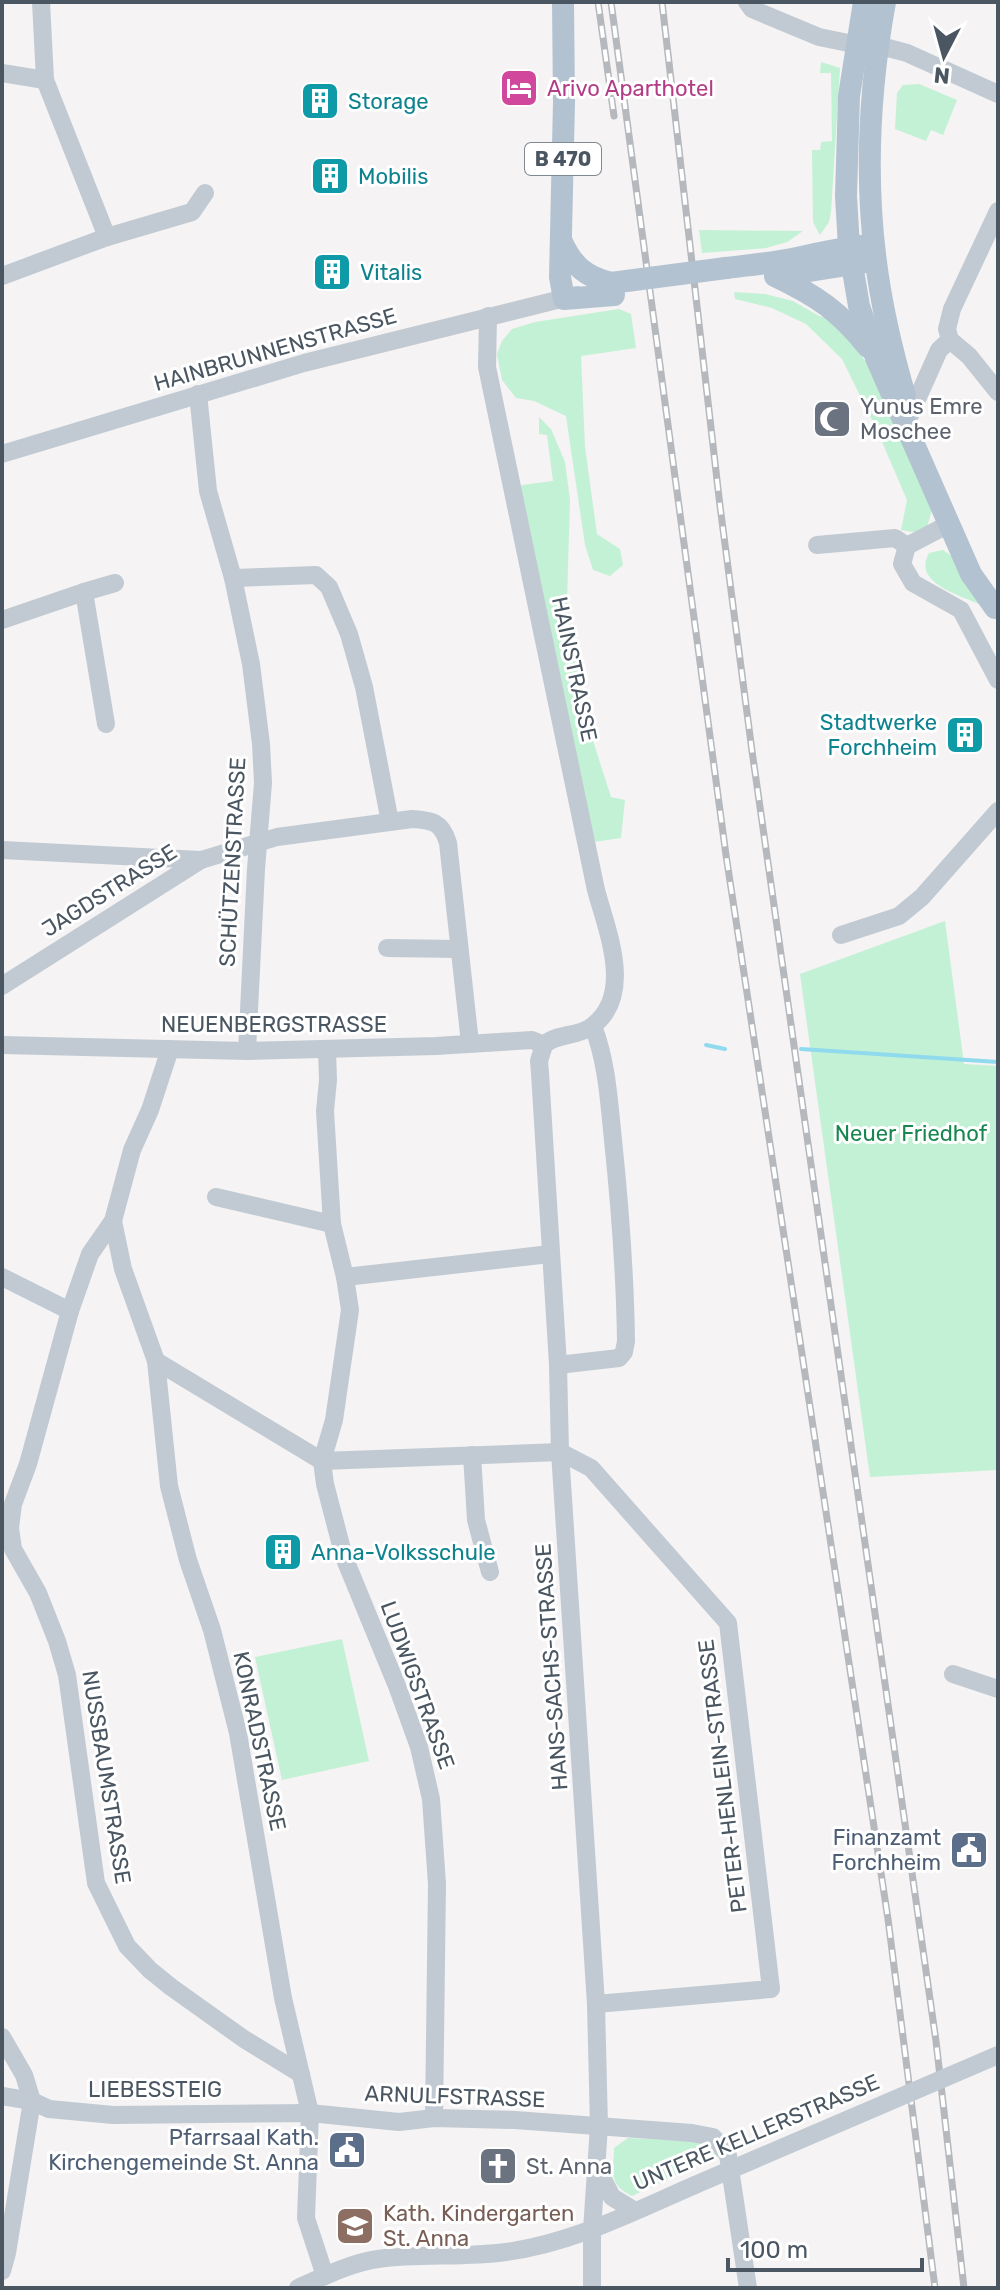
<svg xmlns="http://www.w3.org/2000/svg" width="1000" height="2290" font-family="Rubik,sans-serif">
  <rect width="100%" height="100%" fill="#f5f3f3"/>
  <!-- green -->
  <g fill="#c3f1d5">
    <path d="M821 62 840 68 831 212 829 222 820 235 813 222 812 150H820L821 142 832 141 831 73H820Z"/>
    <path d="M919 84 957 100 943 135 931 130 926 141 895 129 897 93 903 85Z"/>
    <path d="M699 230 803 231 787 242 766 248 702 253Z"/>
    <path d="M734 292 765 294 793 301 819 316 834 320 869 366 932 510 925 534 901 530 907 500 877 430 842 359 806 324 772 308 735 299Z"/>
    <path d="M619 309 631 314 636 348 581 356 585 447 597 534 620 549 623 565 610 576 593 570 585 545 566 416 534 401 516 398 502 380 497 354 502 341 512 329 535 322Z"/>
    <path d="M539 417 551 429 565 462 570 500 567 601 587 722 611 797 625 800 621 838 593 842 519 488 522 485 553 481 547 435 539 434Z"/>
    <path d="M943 550 960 562 981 605C960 595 912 583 929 553Z"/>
    <path d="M945 921 964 1064 998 1066V1470L870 1477 800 974Z"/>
    <path d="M342 1639 369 1761 282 1780 255 1657Z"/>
    <path d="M628 2138 707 2142 719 2155 632 2196C607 2183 614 2173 614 2148Z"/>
  </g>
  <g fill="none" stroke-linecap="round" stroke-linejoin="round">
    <!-- stream -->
    <g stroke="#90daee" stroke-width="4">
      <path d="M706 1045 725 1049"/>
      <path d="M801 1049 998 1062"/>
    </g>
    <!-- minor -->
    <g stroke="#c1cad2" stroke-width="18">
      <path d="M41 2 45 80 107 237 192 212 205 193"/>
      <path d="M747 2 752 9 819 37 858 45"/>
      <path d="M877 45 907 53 998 94"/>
      <path d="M2 73 45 80"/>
      <path d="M998 211 952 309 947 329 950 340 969 356 998 392"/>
      <path d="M2 276 107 237"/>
      <path d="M488 316 487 367 596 890C607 931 635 996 591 1027 577 1037 556 1033 544 1045"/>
      <path d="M198 394 208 491 233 578 251 664 261 744 263 783 256 869 247 1051"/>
      <path d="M910 415 939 350 950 340"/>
      <path d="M2 454 304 363 577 295"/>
      <path d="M949 524 907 546 902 564 913 583 961 610 998 680"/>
      <path d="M817 545 895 538 907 546"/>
      <path d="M233 578 316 575 329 587 349 634 364 687 390 822"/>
      <path d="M84 592 106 724"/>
      <path d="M2 620 84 592 115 583"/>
      <path d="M2 850 201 860 277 837 412 819C432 820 442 822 448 843L470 1043"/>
      <path d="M841 935 899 916 922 897 998 811"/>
      <path d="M387 948 459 949"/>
      <path d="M2 986 201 860"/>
      <path d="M2 1045 247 1051 436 1046 532 1040 544 1045"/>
      <path d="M544 1045 539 1061 540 1073 558 1365 560 1452 596 2004 599 2126 592 2230V2288"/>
      <path d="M170 1049 150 1110 132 1150 113 1221 90 1254 70 1311 28 1464 13 1504 10 1528 13 1549 38 1593 57 1641 67 1675 96 1883 127 1946 150 1970 171 1987 244 2039 301 2074"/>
      <path d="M327 1050 328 1080 325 1111 332 1224 345 1277 350 1310 334 1420 322 1461 325 1484 344 1557 397 1686 419 1747 431 1799 437 1884 434 2118"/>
      <path d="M216 1197 332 1224"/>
      <path d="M113 1221 123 1269 156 1361 169 1486 188 1560 212 1630 238 1733 283 1998 310 2113 306 2218 325 2276"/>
      <path d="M2 1277 70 1311"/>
      <path d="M345 1277 550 1254"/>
      <path d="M156 1361 322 1461 560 1452 591 1468 728 1623 771 1989 596 2004"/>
      <path d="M558 1365 619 1358 624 1352 626 1341C625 1274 620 1207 613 1140 609 1102 607 1062 593 1026"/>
      <path d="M472 1455 476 1520 490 1572"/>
      <path d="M953 1674 998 1689"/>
      <path d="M2 2037 24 2075 32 2101 7 2253 2 2271"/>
      <path d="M2 2096 32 2101 49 2109 113 2115 310 2113 399 2122 434 2118 515 2120 692 2133 713 2137 728 2155 748 2288"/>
      <path d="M598 2170 612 2197 635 2211"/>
      <path d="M298 2288C323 2277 350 2263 378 2259 420 2253 463 2258 506 2252 573 2243 633 2212 695 2185"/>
    </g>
    <!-- major -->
    <g stroke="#b3c2d1" stroke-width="22">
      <path d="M563 2 564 102 560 277 564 299 614 295"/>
      <path d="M864 2 849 96 846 196 849 247 859 306 876 358 971 574 995 608"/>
      <path d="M885 2C868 96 864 195 880 289 886 325 895 361 905 396"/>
      <path d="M562 242C573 266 586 277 611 283"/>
      <path d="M726 268C750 265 774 263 797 258 819 253 839 249 861 246"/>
      <path d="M775 276C817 296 839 311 868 347"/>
      <path d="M778 276 866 262"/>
    </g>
    <defs>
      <g id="rail">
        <path d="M598 2 614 116"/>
        <path d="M611 2 726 855 888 1919 935 2288"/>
        <path d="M662 2 720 506 752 751 936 2041 964 2288"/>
      </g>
    </defs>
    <!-- rail casing -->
    <use href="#rail" stroke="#b5b8bd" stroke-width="7"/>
    <!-- rail -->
    <use href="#rail" stroke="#fff" stroke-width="4" stroke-dasharray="12" stroke-linecap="butt"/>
    <!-- minor-bridge -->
    <path stroke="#c1cad2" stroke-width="18" d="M695 2185 998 2055"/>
    <!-- major-bridge -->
    <path stroke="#b3c2d1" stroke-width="22" d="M611 283 726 268"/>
  </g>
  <!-- icons -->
  <defs>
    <symbol id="hotel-square" viewBox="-11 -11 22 22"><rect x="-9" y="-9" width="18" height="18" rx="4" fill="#d1479c" stroke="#fff"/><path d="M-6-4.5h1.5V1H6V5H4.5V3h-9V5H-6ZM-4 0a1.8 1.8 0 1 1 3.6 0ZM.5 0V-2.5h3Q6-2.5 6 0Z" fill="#fff"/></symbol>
    <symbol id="building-square" viewBox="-11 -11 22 22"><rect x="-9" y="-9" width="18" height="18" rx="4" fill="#0f9aa8" stroke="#fff"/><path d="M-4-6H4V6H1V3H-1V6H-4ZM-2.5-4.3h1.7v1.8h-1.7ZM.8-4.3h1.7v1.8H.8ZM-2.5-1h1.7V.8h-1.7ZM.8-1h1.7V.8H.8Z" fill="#fff"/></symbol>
    <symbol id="mosque-square" viewBox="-11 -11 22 22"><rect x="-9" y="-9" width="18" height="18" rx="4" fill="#6b7280" stroke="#fff"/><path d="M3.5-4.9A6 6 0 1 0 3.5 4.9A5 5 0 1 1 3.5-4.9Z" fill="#fff"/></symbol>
    <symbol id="civic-square" viewBox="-11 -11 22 22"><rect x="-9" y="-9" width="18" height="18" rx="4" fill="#5c6f8a" stroke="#fff"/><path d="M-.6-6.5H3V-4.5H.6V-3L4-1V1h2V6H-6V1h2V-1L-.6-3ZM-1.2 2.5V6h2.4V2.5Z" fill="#fff"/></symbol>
    <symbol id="church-square" viewBox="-11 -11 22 22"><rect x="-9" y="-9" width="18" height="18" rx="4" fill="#6b7280" stroke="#fff"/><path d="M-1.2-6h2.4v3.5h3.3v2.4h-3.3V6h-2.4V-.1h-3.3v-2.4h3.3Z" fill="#fff"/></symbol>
    <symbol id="school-square" viewBox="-11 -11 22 22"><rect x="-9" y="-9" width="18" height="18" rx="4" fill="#8d6e63" stroke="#fff"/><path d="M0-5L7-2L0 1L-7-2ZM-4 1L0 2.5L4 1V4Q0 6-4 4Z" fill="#fff"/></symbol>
  </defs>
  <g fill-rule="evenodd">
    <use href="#hotel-square" x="497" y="66" width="44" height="44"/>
    <use href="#building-square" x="298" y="79" width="44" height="44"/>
    <use href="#building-square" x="308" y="154" width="44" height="44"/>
    <use href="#building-square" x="310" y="250" width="44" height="44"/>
    <use href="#mosque-square" x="810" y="397" width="44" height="44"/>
    <use href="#building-square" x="943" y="713" width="44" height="44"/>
    <use href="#building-square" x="261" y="1530" width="44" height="44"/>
    <use href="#civic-square" x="947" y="1828" width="44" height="44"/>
    <use href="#civic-square" x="325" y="2128" width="44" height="44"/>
    <use href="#church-square" x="476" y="2144" width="44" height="44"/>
    <use href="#school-square" x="333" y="2204" width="44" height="44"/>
  </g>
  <g text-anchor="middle" stroke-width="6" stroke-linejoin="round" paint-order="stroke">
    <!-- shield labels -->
    <rect fill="#fff" stroke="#808990" stroke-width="2" x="525" y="143" width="76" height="32" rx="6"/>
    <g font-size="20" font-weight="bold" fill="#4a5661">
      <text x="563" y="166">B 470</text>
    </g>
    <!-- hotel labels -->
    <g font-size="22" fill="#b23c85" stroke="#fff" text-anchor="start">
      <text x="547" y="96">Arivo Aparthotel</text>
    </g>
    <!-- culture labels -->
    <g font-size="22" fill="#0d838f" stroke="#fff" text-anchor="start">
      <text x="348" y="109">Storage</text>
      <text x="358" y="184">Mobilis</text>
      <text x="360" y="280">Vitalis</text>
      <text x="937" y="730" text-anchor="end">Stadtwerke<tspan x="937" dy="25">Forchheim</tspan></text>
      <text x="311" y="1560">Anna-Volksschule</text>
    </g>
    <!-- street labels -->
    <g font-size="22" fill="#4a5661" stroke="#fff">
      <text transform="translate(275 349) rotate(-16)" y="8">HAINBRUNNENSTRASSE</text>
      <text transform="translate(575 669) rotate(78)" y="8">HAINSTRASSE</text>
      <text transform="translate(232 862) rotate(-87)" y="8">SCHÜTZENSTRASSE</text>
      <text transform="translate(109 890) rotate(-32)" y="8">JAGDSTRASSE</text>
      <text x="274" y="1032">NEUENBERGSTRASSE</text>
      <text transform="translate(551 1667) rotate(-94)" y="8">HANS-SACHS-STRASSE</text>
      <text transform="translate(418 1685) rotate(70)" y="8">LUDWIGSTRASSE</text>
      <text transform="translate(260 1741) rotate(78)" y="8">KONRADSTRASSE</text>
      <text transform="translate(722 1776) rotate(-97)" y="8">PETER-HENLEIN-STRASSE</text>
      <text transform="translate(107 1777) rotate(81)" y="8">NUSSBAUMSTRASSE</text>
      <text x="155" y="2097">LIEBESSTEIG</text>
      <text transform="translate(455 2096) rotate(2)" y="8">ARNULFSTRASSE</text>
      <text transform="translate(756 2132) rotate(-23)" y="8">UNTERE KELLERSTRASSE</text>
    </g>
    <!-- worship labels -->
    <g font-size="22" fill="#5b616d" stroke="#fff" text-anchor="start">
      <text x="860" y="414">Yunus Emre<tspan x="860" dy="25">Moschee</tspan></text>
      <text x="526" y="2174">St. Anna</text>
    </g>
    <!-- park labels -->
    <g font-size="22" fill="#17864f" stroke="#fff">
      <text x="911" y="1141">Neuer Friedhof</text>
    </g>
    <!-- service labels -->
    <g font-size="22" fill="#4e5e75" stroke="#fff" text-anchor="end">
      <text x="941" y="1845">Finanzamt<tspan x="941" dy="25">Forchheim</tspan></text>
      <text x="319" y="2145">Pfarrsaal Kath.<tspan x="319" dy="25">Kirchengemeinde St. Anna</tspan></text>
    </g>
    <!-- education labels -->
    <g font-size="22" fill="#785e54" stroke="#fff" text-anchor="start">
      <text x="383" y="2221">Kath. Kindergarten<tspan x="383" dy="25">St. Anna</tspan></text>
    </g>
  </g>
  <!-- border -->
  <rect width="1000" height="2290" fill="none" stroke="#4a5661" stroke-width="8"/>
  <!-- north arrow -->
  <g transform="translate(944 56) rotate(186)" stroke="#ffffff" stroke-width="6" paint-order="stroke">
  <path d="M0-6L14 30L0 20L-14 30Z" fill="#4a5661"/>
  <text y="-12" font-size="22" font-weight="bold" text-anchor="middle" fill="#4a5661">N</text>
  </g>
  <!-- scale -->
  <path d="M728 2258v12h194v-12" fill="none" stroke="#4a5661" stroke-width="4"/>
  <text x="740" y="2258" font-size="24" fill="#4a5661" stroke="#ffffff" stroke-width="6" paint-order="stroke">100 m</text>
</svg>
